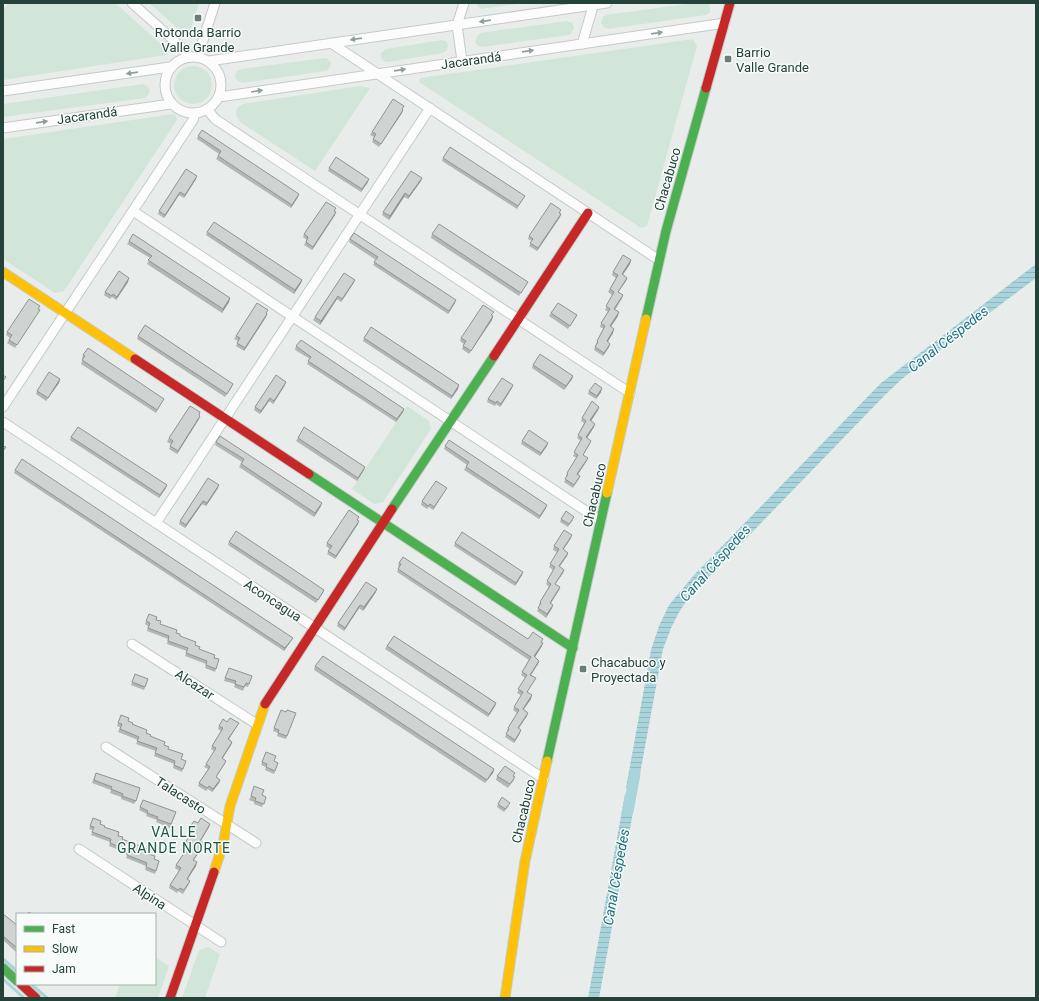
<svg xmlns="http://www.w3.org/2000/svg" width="1039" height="1001" font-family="Roboto,sans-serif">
  <defs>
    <pattern id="water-rules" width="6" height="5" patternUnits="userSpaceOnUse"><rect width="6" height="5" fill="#a9d4db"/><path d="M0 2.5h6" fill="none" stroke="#91b7bd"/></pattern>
  </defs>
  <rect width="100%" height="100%" fill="#e8edeb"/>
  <!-- green -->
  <g fill="#d1e6d8">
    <path d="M9 3H115L169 51 167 55 3 80V10Z"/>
    <path d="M149 3H199L190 32 184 34Z"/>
    <path d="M478 3H523L481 9 477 5Z"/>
    <path d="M694 3H708L710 8V12L706 15 608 29 603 27 601 23 603 17 606 15Z"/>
    <path d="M567 21 572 23 574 27 572 32 569 35 482 47 478 46 475 42 477 36 480 33Z"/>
    <path d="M693 39 697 46 647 226 641 228 419 82 420 78Z"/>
    <path d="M441 40 446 41 448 45 447 50 443 53 388 62C383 62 380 58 381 53L386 49Z"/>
    <path d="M324 58 328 59 331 63 330 68 326 71 242 83 238 81 235 77 236 72 241 69Z"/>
    <circle cx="193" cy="85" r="19"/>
    <path d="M143 84 147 86 150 90 148 95 145 98 3 117V104Z"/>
    <path d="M360 86 370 88 315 171 240 122 236 115 237 108 243 104Z"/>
    <path d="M173 114 176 116 177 120 64 291 55 293 3 259V139Z"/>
    <path d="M407 406 429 421 431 429 383 502 374 504 352 489Z"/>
    <path d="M208 947 220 954 205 998H182L199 950Z"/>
    <path d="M155 957 169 966 158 998H115L120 984H155Z"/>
  </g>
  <!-- water -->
  <g fill="url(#water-rules)">
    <path d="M1036 264V278L903 378 886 394 703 583 685 603 678 614 672 626 663 649 637 790 626 788 651 650 659 626 669 605 695 574 881 383Z"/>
    <path d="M625 794 636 796 599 998H588Z"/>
  </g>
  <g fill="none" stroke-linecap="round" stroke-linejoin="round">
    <!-- stream -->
    <g stroke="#a9d4db" stroke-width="3">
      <path d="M3 959 17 971"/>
      <path d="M3 979 24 998"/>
      <path d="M31 984 47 998"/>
    </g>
    <!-- canal -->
    <path stroke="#a9d4db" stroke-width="11" d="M628 811 635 774"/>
    <defs>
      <g id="street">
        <path d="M132 3 180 46 189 56"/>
        <path d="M331 43 659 260"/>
        <path d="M582 44 594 3"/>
        <path d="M198 56 215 3"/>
        <circle cx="193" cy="85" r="28"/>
        <path d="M209 61 607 3"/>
        <path d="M462 61 457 25 464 3"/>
        <path d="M3 91 170 67"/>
        <path d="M219 97 725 23"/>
        <path d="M207 109 215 119 630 393"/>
        <path d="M3 128 171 104"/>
        <path d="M133 211 601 521"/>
        <path d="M3 407 193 120 195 113"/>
        <path d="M3 422 544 779"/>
        <path d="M156 523 430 108"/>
        <path d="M132 644 258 725"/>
        <path d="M106 747 256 843"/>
        <path d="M79 849 221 942"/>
      </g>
      <g id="fast">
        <path d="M646 319 666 231 706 88"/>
        <path d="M309 474 573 648"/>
        <path d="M392 509 494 356"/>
        <path d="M547 761 607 493"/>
        <path d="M3 968 17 981"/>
      </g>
      <g id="slow">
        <path d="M3 272 135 359"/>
        <path d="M607 493 646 319"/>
        <path d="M214 872 223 844 230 806 265 704"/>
        <path d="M505 998 525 861 547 761"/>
      </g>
      <g id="jam">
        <path d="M706 88 730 3"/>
        <path d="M494 356 588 213"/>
        <path d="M135 359 309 474"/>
        <path d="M265 704 392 509"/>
        <path d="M21 984 36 998"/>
        <path d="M170 998 214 872"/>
      </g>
    </defs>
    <!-- street casing -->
    <use href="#street" stroke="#c5cac8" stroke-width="11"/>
    <!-- fast casing -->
    <use href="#fast" stroke="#c3cbc8" stroke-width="11"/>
    <!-- slow casing -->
    <use href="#slow" stroke="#c3cbc8" stroke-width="11"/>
    <!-- jam casing -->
    <use href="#jam" stroke="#c3cbc8" stroke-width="11"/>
    <!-- street -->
    <use href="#street" stroke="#fcfcfc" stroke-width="9"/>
    <!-- fast -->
    <use href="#fast" stroke="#4caf50" stroke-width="9"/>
    <!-- slow -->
    <use href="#slow" stroke="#ffc107" stroke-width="9"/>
    <!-- jam -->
    <use href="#jam" stroke="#c62828" stroke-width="9"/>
  </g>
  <!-- wall -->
  <g fill="#b2b6b5">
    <path d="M402 109V113L379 147 372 142 374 137 370 135 372 132Z"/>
    <path d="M198 136 298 197 291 208 216 159 219 154 197 139Z"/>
    <path d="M443 158 523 199 517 209 442 161Z"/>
    <path d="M329 168 368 182 361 192 328 171Z"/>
    <path d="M197 176 196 179 184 198 179 195 164 218 158 214 159 211Z"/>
    <path d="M422 178 421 181 408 199 404 197 389 220 382 215 383 212Z"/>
    <path d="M335 212V215L312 250 304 245 307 240 303 237 304 234Z"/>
    <path d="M560 213 561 214 560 217 537 251 529 246 532 241 528 239 529 236Z"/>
    <path d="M207 232 302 280 301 283 294 294 206 235Z"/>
    <path d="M432 234 526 285 519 296 431 238Z"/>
    <path d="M350 239 455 303 448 314 373 265 376 260 349 242Z"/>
    <path d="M129 241 230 298 229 302 222 313 147 264 150 258 127 244Z"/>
    <path d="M631 260 630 264 623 275 627 278 626 281 618 292 623 295 622 298 615 310 618 316 611 327 613 333 608 342 610 344 609 347 603 356 594 350 597 341 604 329 600 327 601 323 608 312 605 310 612 295 608 292 616 278 612 275 613 272Z"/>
    <path d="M355 280 353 284 341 302 337 299 320 325 313 320 315 317Z"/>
    <path d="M128 282 116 300 112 297 110 299 104 295 105 292Z"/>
    <path d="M39 309 40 310 38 313 15 348 7 343 10 338 6 335 7 332Z"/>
    <path d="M266 313 267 314 266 317 244 351 236 346 238 341 234 339 236 336Z"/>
    <path d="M551 313 577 315 575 318 568 329 549 316Z"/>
    <path d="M492 316H493L492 320 469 354 462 349 464 344 460 341 461 338Z"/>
    <path d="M138 336 233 384 232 387 225 397 137 339Z"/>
    <path d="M364 338 458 389 451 399 363 341Z"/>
    <path d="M296 346 404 409 403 412 396 422 307 364 310 359 295 350Z"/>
    <path d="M83 355 164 399 162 402 156 413 81 364 83 359 82 358Z"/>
    <path d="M533 365 573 376 572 379 564 390 532 368Z"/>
    <path d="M60 379 59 383 46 401 36 394 37 391Z"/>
    <path d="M285 385 273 404 269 401 260 414 254 410 255 407Z"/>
    <path d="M513 385 512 388 500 407 496 404 495 406 487 402 488 399Z"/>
    <path d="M589 391 601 392 596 399 588 394Z"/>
    <path d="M599 407 598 410 591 421 594 427 587 438 590 444 583 455 588 458 586 462 578 474 580 476 579 479 573 488 564 482 567 477 566 476 567 473 577 458 573 456 581 441 577 438 584 423 581 421 582 418Z"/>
    <path d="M199 416H200L199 419 177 454 169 449 171 444 167 442 169 438Z"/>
    <path d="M71 437 167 485 166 488 159 498 70 440Z"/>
    <path d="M298 438 365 467 364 470 357 481 296 441Z"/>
    <path d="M522 441 547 446 540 456 521 444Z"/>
    <path d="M216 442 321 506 314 517 239 467 242 462 215 445Z"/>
    <path d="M445 446 546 508 539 519 464 470 467 465 444 449Z"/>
    <path d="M15 470 293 638 291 641 284 651 14 473Z"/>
    <path d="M208 478 218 488 206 506 202 504 185 528 179 524 180 521Z"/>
    <path d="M445 491 433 510 429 507 427 509 421 505 422 501Z"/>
    <path d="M561 519 573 520 568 527 560 522Z"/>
    <path d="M358 521V524L335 559 327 554 330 549 326 546 327 543Z"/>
    <path d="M571 538 563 550 568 553 567 556 559 566 564 570 563 573 555 584 560 587 559 590 551 603 553 605 552 608 546 618 537 611 540 606 539 605 540 602 549 587 546 584 553 570 549 567 557 552 553 550 554 546Z"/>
    <path d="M229 542 324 590 323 593 316 603 228 545Z"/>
    <path d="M455 543 522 575 515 586 454 546Z"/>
    <path d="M399 563 528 639 542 642V646L535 657 539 661 538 664 531 675 536 678 534 681 527 692 531 699 523 709 527 716 518 728 520 733 514 743 505 737 508 731H507L508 728 517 713 513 710 521 695 517 693 525 678 521 675 529 660 397 572 399 567 398 566Z"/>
    <path d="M376 592 363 611 359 608 344 631 337 626 338 623Z"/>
    <path d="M149 614 156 620 160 624 195 645 199 649 214 658 219 659 215 672 205 668 206 664 185 656 187 651 167 644 168 639 147 631 148 626 145 624Z"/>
    <path d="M387 646 496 703 495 706 488 717 385 649Z"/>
    <path d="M315 666 494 769 493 773 485 783 314 670Z"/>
    <path d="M135 674 148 679 144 690 131 685Z"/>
    <path d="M252 676 248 687 245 686 243 691 234 687 235 684 224 681 225 678Z"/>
    <path d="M281 710 286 712 296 713 286 739 277 736 278 733 273 731Z"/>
    <path d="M121 715 132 724 164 745 181 759 183 769 182 772 173 768 174 764 154 756 156 751 136 744 138 740 118 732 120 727 117 726Z"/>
    <path d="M227 722 237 726 229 739 232 742 231 745 222 758 226 761 225 764 216 777 220 780 219 783 212 792 208 789 206 791 198 786 199 783 208 769 204 767 206 764 214 751 211 749 212 746 221 731 218 729 219 726Z"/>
    <path d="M266 752 274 762 278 763 274 774 265 770 266 767 261 765Z"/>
    <path d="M96 773 136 801 134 804 121 799V797L110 793 111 790 92 783Z"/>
    <path d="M497 776H514V780L508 788 496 780Z"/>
    <path d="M262 795 266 797 262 807 254 804V802L249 800 251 796Z"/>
    <path d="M143 800 176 812 170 828 156 822 157 820 146 816 147 814 139 810Z"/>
    <path d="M498 804 509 806 504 812 497 807Z"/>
    <path d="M93 818 104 827 118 836 122 839 148 854 154 859 159 861 155 874 145 870 146 866 126 858 127 855 124 853V852L109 846 110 842 91 835 93 830 89 829Z"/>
    <path d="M198 823 210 824 209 827 200 841 204 844 202 847 194 860 196 866 187 879 190 881 189 884 183 894 178 891 177 893 169 888 170 885 179 871 175 868 176 865 185 852 182 849 183 846 191 833 188 831 189 828Z"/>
    <path d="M3 914 17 925V953L3 940Z"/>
  </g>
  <!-- shaded-wall -->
  <g fill="#919493">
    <path d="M403 110 402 113 379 147 381 144Z"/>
    <path d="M197 176 196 179 184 198 185 195Z"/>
    <path d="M422 178 421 181 408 199 409 196Z"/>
    <path d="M369 179 368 182 361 192 362 189Z"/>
    <path d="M180 192 179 195 164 218 165 215Z"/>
    <path d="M405 193 404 197 389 220 390 216Z"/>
    <path d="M299 194 298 197 291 208 292 205Z"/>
    <path d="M336 212 335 215 312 250 313 247Z"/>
    <path d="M561 214 560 217 537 251 538 248Z"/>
    <path d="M631 260 630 264 621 277 622 274Z"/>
    <path d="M129 278 128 282 116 300 117 297Z"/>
    <path d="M627 278 626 281 616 295 618 292Z"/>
    <path d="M302 280 301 283 294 294 295 290Z"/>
    <path d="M355 280 353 284 341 302 342 299Z"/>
    <path d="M623 295 622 298 613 312 614 309Z"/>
    <path d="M338 296 337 299 320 325 321 321Z"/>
    <path d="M230 298 229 302 222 313 223 309Z"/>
    <path d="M456 300 455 303 448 314 449 311Z"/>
    <path d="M619 312 618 316 609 329 610 326Z"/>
    <path d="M267 314 266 317 244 351 245 348Z"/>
    <path d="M493 316 492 320 469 354 471 351Z"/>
    <path d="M614 329 613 333 606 344 607 341Z"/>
    <path d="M610 344 609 347 603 356 604 353Z"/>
    <path d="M573 376 572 379 564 390 566 386Z"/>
    <path d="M60 379 59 383 46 401 48 398Z"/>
    <path d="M286 382 285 385 273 404 274 401Z"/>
    <path d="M459 385 458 389 451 399 452 396Z"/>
    <path d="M513 385 512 388 500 407 501 404Z"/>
    <path d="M602 388 601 392 596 399 597 396Z"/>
    <path d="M270 398 269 401 260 414 261 411Z"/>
    <path d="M599 407 598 410 589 424 590 420Z"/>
    <path d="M404 409 403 412 396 422 397 419Z"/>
    <path d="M200 416 199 419 177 454 178 451Z"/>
    <path d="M595 424 594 427 585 441 586 437Z"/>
    <path d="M548 443 547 446 540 456 541 453Z"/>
    <path d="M588 458 586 462 576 477 577 474Z"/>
    <path d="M365 467 364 470 357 481 358 478Z"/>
    <path d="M167 485 166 488 159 498 160 495Z"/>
    <path d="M219 485 218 488 206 506 207 503Z"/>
    <path d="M447 488 445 491 433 510 434 507Z"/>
    <path d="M203 501 202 504 185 528 186 525Z"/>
    <path d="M322 503 321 506 314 517 315 513Z"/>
    <path d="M547 505 546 508 539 519 540 516Z"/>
    <path d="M359 521 358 524 335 559 336 556Z"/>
    <path d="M572 535 571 538 561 553 563 549Z"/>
    <path d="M568 553 567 556 558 569 559 566Z"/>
    <path d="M564 570 563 573 553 587 555 584Z"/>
    <path d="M523 572 522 575 515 586 516 583Z"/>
    <path d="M560 587 559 590 549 606 550 603Z"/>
    <path d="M377 589 376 592 363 611 364 607Z"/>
    <path d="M360 605 359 608 344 631 345 628Z"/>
    <path d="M553 605 552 608 546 618 547 614Z"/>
    <path d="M293 638 291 641 284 651 285 648Z"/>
    <path d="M543 643 542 646 533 660 534 656Z"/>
    <path d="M539 661 538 664 529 678 530 675Z"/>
    <path d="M532 695 531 699 522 712 523 709Z"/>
    <path d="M496 703 495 706 488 717 489 714Z"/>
    <path d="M528 713 527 716 517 731 518 728Z"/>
    <path d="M239 723 237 726 227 742 228 739Z"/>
    <path d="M521 730 520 733 514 743 515 740Z"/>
    <path d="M232 742 231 745 221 761 222 758Z"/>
    <path d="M494 769 493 773 485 783 487 780Z"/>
    <path d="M220 780 219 783 212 792 213 789Z"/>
    <path d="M210 824 209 827 199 844 200 841Z"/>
    <path d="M204 844 202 847 192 863 193 860Z"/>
    <path d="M197 862 196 866 186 882 187 879Z"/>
  </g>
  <!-- building -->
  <g fill="#cfd4d2" stroke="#919493">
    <path d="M393 99 404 106 402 109 403 110 381 144 373 139 376 134 372 132Z"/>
    <path d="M202 130 299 194 292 205 218 156 221 151 198 136Z"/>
    <path d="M450 147 525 196 518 206 443 158Z"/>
    <path d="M336 157 369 179 362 189 329 168Z"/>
    <path d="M186 169 197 176 185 195 180 192 165 215 159 211Z"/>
    <path d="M411 171 422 178 409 196 405 193 390 216 383 212Z"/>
    <path d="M326 202 336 208 334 211 336 212 313 247 306 242 308 237 304 234Z"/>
    <path d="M551 203 561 210 559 213 561 214 538 248 530 243 533 239 529 236Z"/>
    <path d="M214 222 302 280 295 290 207 232Z"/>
    <path d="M439 224 528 282 521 293 432 234Z"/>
    <path d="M354 233 456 300 449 311 374 262 378 257 350 239Z"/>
    <path d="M133 234 230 298 223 309 148 260 152 256 129 241Z"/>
    <path d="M623 255 631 260 622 274 627 278 618 292 623 295 614 309 619 312 610 326 614 329 607 341 610 344 604 353 595 347 598 342 597 341 605 326 601 323 610 309 606 306 614 292 610 289 618 275 613 272Z"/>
    <path d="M119 271 129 278 117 297 113 294 112 296 105 292Z"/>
    <path d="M344 273 355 280 342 299 338 296 321 321 315 317Z"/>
    <path d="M29 299 40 306 38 309 40 310 17 345 9 340 12 335 7 332Z"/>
    <path d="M257 303 268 310 266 313 267 314 245 348 237 343 240 338 236 336Z"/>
    <path d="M558 303 577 315 570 326 551 313Z"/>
    <path d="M483 305 494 312 491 315 493 316 471 351 463 346 466 341 461 338Z"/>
    <path d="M145 325 233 384 227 394 138 336Z"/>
    <path d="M371 327 459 385 452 396 364 338Z"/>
    <path d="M301 340 404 409 397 419 308 361 311 357 296 346Z"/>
    <path d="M88 348 164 399 157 410 82 360 85 356 83 355Z"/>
    <path d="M540 354 573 376 566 386 533 365Z"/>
    <path d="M49 372 60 379 48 398 37 391Z"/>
    <path d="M3 375 6 377 3 381Z"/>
    <path d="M276 375 286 382 274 401 270 398 261 411 255 407Z"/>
    <path d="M502 378 513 385 501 404 497 401 496 403 488 399Z"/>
    <path d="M595 383 602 388 597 396 589 391Z"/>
    <path d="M592 401 599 407 590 420 595 424 586 437 591 441 583 455 588 458 577 474 580 476 574 485 565 479 568 474 567 473 578 455 574 452 582 438 578 435 586 421 582 418Z"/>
    <path d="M190 406 200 412 199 415 200 416 178 451 170 446 173 441 169 438Z"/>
    <path d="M78 427 167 485 160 495 71 437Z"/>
    <path d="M304 427 365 467 358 478 298 438Z"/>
    <path d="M529 430 548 443 541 453 522 441Z"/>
    <path d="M220 436 322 503 315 513 241 464 244 459 216 442Z"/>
    <path d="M449 440 547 505 540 516 466 467 469 462 445 446Z"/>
    <path d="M3 446 6 447 3 451Z"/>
    <path d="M22 459 293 638 285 648 15 470Z"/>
    <path d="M208 478 219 485 207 503 203 501 186 525 180 521Z"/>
    <path d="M436 481 447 488 434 507 430 504 428 506 422 501Z"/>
    <path d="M349 510 359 517 357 520 359 521 336 556 328 551 332 546 327 543Z"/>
    <path d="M566 511 574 517 569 524 561 519Z"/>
    <path d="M564 530 572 535 563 549 568 553 559 566 564 570 555 584 560 587 550 603 553 605 547 614 538 608 541 603 540 602 551 584 547 581 555 567 550 564 559 549 554 546Z"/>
    <path d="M236 531 324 590 318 600 229 542Z"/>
    <path d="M462 532 523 572 516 583 455 543Z"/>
    <path d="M403 557 528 639 533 632 543 639 541 642 543 643 534 656 539 661 530 675 536 678 527 692 532 695 523 709 528 713 518 728 521 730 515 740 506 734 509 729 508 728 519 710 514 707 523 692 518 689 527 675 522 672 531 657 398 569 401 564 399 563Z"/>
    <path d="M366 582 377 589 364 607 360 605 345 628 338 623Z"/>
    <path d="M149 614 157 617 156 620 161 621 160 624 177 630 176 633 180 634V636L196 642 195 645 200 647 199 649 215 655 214 658 219 659 216 669 206 665 207 661 186 653 188 648 168 641 169 636 148 628 150 623 146 621Z"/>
    <path d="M394 636 496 703 489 714 387 646Z"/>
    <path d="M323 656 494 769 487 780 315 666Z"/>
    <path d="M229 668 252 676 249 684 246 683 244 687 235 684 236 681 225 678Z"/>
    <path d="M135 674 148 679 145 687 132 682Z"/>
    <path d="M281 710 286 712 287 710 296 713 287 736 278 733 279 730 274 728Z"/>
    <path d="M121 715 129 718 128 721 133 723 132 724 147 730 146 733 151 735 150 736 165 742 164 745 169 747 168 749 183 754 181 759 186 761 183 769 174 765 175 761 155 753 157 748 137 741 139 737 120 729 122 724 118 723Z"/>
    <path d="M230 718 239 723 228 739 232 742 222 758 226 761 216 777 220 780 213 789 209 786 207 788 199 783 210 767 206 764 216 748 212 746 223 728 219 726 223 719 227 722Z"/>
    <path d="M266 752 276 756 274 761 278 763 275 771 266 767 267 764 262 762Z"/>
    <path d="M505 766 515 773 513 776 515 777 510 784 497 776Z"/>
    <path d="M96 773 140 788 136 801 122 796 123 794 111 789 112 787 94 780Z"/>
    <path d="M254 786 264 790 262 795 266 797 264 804 255 801 256 798 251 796Z"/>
    <path d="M502 797 510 803 505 809 498 804Z"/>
    <path d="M143 800 176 812 171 824 157 819 158 817 147 813 148 811 140 807Z"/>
    <path d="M93 818 101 821 100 824 105 826 104 827 119 832 118 836 123 837 122 839 150 850 148 854 155 856 154 859 159 861 156 871 146 867 147 863 127 855 129 852 125 850 126 849 110 843 111 839 92 832 94 827 90 826Z"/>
    <path d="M201 818 210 824 200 841 204 844 193 860 197 862 187 879 190 881 184 890 180 888 178 890 170 885 181 868 176 865 187 849 183 846 193 830 189 828 194 821 198 823Z"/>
    <path d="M29 912 32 914H27Z"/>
    <path d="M3 914 17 925V948L3 936Z"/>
  </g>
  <!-- one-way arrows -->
  <defs><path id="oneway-solid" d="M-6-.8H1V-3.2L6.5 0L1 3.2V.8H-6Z"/></defs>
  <g fill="#909f9b">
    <use href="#oneway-solid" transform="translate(485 21) rotate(172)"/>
    <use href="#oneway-solid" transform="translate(657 33) rotate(-8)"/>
    <use href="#oneway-solid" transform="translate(356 39) rotate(172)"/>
    <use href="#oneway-solid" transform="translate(528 51) rotate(-8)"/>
    <use href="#oneway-solid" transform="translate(400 70) rotate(-8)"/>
    <use href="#oneway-solid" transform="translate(132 73) rotate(172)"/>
    <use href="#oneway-solid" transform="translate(257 91) rotate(-9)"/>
    <use href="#oneway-solid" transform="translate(42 122) rotate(-8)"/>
  </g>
  <!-- markers -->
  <g fill="#697e78" stroke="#f7fbf9" stroke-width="1.5">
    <rect x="194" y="14" width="8" height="8" rx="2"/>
    <rect x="724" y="55" width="8" height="8" rx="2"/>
    <rect x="579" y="665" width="8" height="8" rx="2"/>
  </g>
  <g text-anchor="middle" stroke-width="3" stroke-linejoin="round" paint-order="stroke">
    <!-- poi labels -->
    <g font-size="13" fill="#24423a" stroke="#f7fbf9" text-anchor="start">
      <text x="198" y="37" text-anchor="middle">Rotonda Barrio<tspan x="198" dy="15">Valle Grande</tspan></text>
      <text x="736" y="57">Barrio<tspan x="736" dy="15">Valle Grande</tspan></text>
      <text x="591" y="667">Chacabuco y<tspan x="591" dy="15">Proyectada</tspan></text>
    </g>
    <!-- street labels -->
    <g font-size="13" fill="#24423a" stroke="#f7fbf9">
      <text transform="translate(471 60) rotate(-8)" y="5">Jacarandá</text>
      <text transform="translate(87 115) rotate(-8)" y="5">Jacarandá</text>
      <text transform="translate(667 179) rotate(-74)" y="5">Chacabuco</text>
      <text transform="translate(594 495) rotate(-77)" y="5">Chacabuco</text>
      <text transform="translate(273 600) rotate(33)" y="5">Aconcagua</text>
      <text transform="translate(195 684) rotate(33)" y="5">Alcazar</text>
      <text transform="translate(181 795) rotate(33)" y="5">Talacasto</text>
      <text transform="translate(523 811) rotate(-77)" y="5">Chacabuco</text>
      <text transform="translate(150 896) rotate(33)" y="5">Alpina</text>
    </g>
    <!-- water labels -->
    <g font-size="14" font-style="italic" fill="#1c6f80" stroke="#f7fbf9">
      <text transform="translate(948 339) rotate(-38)" y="5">Canal Céspedes</text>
      <text transform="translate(715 563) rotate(-48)" y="5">Canal Céspedes</text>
      <text transform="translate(616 877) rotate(-80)" y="5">Canal Céspedes</text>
    </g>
    <!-- neighbourhood labels -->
    <g font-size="14" letter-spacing="1" fill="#1f5548" stroke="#f7fbf9">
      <text x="174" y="837">VALLE<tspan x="174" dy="16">GRANDE NORTE</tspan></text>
    </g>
  </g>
  <!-- border -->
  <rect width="1039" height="1001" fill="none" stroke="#24423a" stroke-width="8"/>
  <!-- legend -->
  <rect x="16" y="913" width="140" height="72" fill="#f7fbf9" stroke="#a3b1ad"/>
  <rect x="24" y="926" width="20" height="6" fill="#4caf50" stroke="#a3b1ad"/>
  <text x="52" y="933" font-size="12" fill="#24423a">Fast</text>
  <rect x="24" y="946" width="20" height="6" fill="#ffc107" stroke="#a3b1ad"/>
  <text x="52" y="953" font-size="12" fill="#24423a">Slow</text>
  <rect x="24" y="966" width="20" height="6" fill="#c62828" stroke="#a3b1ad"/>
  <text x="52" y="973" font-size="12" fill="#24423a">Jam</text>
</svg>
